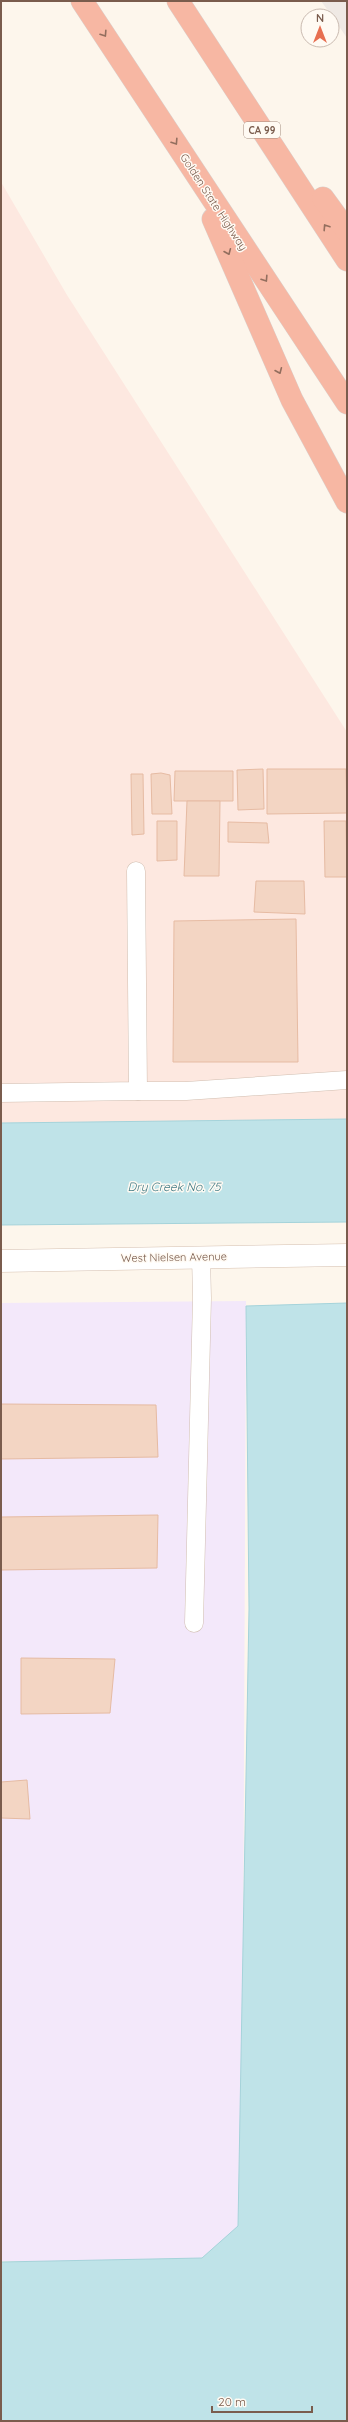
<svg xmlns="http://www.w3.org/2000/svg" width="348" height="2422" font-family="Quicksand,sans-serif">
  <rect width="100%" height="100%" fill="#fdf6ec"/>
  <!-- commercial -->
  <path fill="#fde8e0" d="M1 182 67 295 347 732V1119L1 1123Z"/>
  <!-- industrial -->
  <path fill="#efe9e4" d="M321 1H347V38L332 16Z"/>
  <!-- education -->
  <path fill="#f3e8fa" d="M246 1301 242 2224 197 2262 1 2261V1303Z"/>
  <!-- water -->
  <g fill="#bfe3e8" stroke="#a5d3da">
    <path d="M347 1119V1222L1 1225V1123Z"/>
    <path d="M347 1303V2421H1V2262L202 2258 238 2226 249 1609 246 1306Z"/>
  </g>
  <!-- building -->
  <g fill="#f3d5c3" stroke="#e6bba3">
    <path d="M263 769 264 809 238 810 237 770Z"/>
    <path d="M267 769H346L347 813 267 814Z"/>
    <path d="M175 771H233V801H174Z"/>
    <path d="M161 773 170 775 172 814H152L151 774Z"/>
    <path d="M131 774H143L144 834 132 835Z"/>
    <path d="M187 801H220L219 876H184Z"/>
    <path d="M157 821H177V860L157 861Z"/>
    <path d="M324 821H346L347 877H325Z"/>
    <path d="M228 822 267 823 269 843 228 842Z"/>
    <path d="M256 881H304L305 914 254 912Z"/>
    <path d="M296 919 298 1062H173L174 921Z"/>
    <path d="M1 1404 156 1405 158 1457 1 1459Z"/>
    <path d="M158 1515 157 1568 1 1570V1517Z"/>
    <path d="M21 1658 115 1659 110 1713 21 1714Z"/>
    <path d="M27 1780 30 1819 1 1818V1782Z"/>
  </g>
  <g fill="none" stroke-linecap="round" stroke-linejoin="round">
    <defs>
      <g id="lane">
        <path d="M138 1091H186L347 1080"/>
        <path d="M1 1093 138 1091 136 871"/>
        <path d="M194 1623 202 1298 201 1256"/>
      </g>
      <path id="secondary" d="M1 1261 347 1255"/>
      <g id="highway">
        <path d="M82 1 347 403"/>
        <path d="M178 1 347 260"/>
        <path d="M323 198 347 231"/>
        <path d="M213 219 292 400 347 502"/>
      </g>
    </defs>
    <!-- lane casing -->
    <use href="#lane" stroke="#d1beb0" stroke-width="19"/>
    <!-- secondary casing -->
    <use href="#secondary" stroke="#d6c0b0" stroke-width="23"/>
    <!-- highway casing -->
    <use href="#highway" stroke="#dad1cd" stroke-width="23"/>
    <!-- lane -->
    <use href="#lane" stroke="#fff" stroke-width="18"/>
    <!-- secondary -->
    <use href="#secondary" stroke="#fff" stroke-width="22"/>
    <!-- highway -->
    <use href="#highway" stroke="#f7b7a3" stroke-width="22"/>
  </g>
  <!-- one-way arrows -->
  <defs><path id="oneway-chevron" d="M-2-3.5L2.5 0L-2 3.5" fill="none" stroke-width="1.6" stroke-linecap="round" stroke-linejoin="round"/></defs>
  <g stroke="#936e5e">
    <use href="#oneway-chevron" transform="translate(104 34) rotate(57)"/>
    <use href="#oneway-chevron" transform="translate(175 142) rotate(57)"/>
    <use href="#oneway-chevron" transform="translate(326 227) rotate(-123)"/>
    <use href="#oneway-chevron" transform="translate(228 252) rotate(67)"/>
    <use href="#oneway-chevron" transform="translate(265 279) rotate(57)"/>
    <use href="#oneway-chevron" transform="translate(279 371) rotate(67)"/>
  </g>
  <g text-anchor="middle" stroke-width="3" stroke-linejoin="round" paint-order="stroke">
    <!-- shield labels -->
    <rect fill="#fffaf3" stroke="#a28b7f" stroke-width="1" x="244" y="122" width="36" height="16" rx="3"/>
    <g font-size="10" font-weight="bold" fill="#7a5c4d">
      <text x="262" y="134">CA 99</text>
    </g>
    <!-- street labels -->
    <g font-size="11" fill="#7a5c4d" stroke="#fffaf3">
      <text transform="translate(214 202) rotate(57)" y="4">Golden State Highway</text>
      <text transform="translate(174 1257) rotate(-1)" y="4">West Nielsen Avenue</text>
    </g>
    <!-- water labels -->
    <g font-size="12" font-style="italic" fill="#437c86" stroke="#fffaf3">
      <text x="174" y="1191">Dry Creek No. 75</text>
    </g>
  </g>
  <!-- border -->
  <rect width="348" height="2422" fill="none" stroke="#7a5c4d" stroke-width="4"/>
  <!-- north arrow -->
  <g transform="translate(320 28)"><circle r="19" fill="#fffaf3" stroke="#cabbb1"/>
  <path d="M0-3L7 15L0 10L-7 15Z" fill="#e76f51"/>
  <text y="-6" font-size="11" font-weight="bold" text-anchor="middle" fill="#7a5c4d">N</text>
  </g>
  <!-- scale -->
  <path d="M212 2406v6h100v-6" fill="none" stroke="#7a5c4d" stroke-width="2"/>
  <text x="218" y="2406" font-size="12" fill="#7a5c4d" stroke="#fffaf3" stroke-width="3" paint-order="stroke">20 m</text>
</svg>
